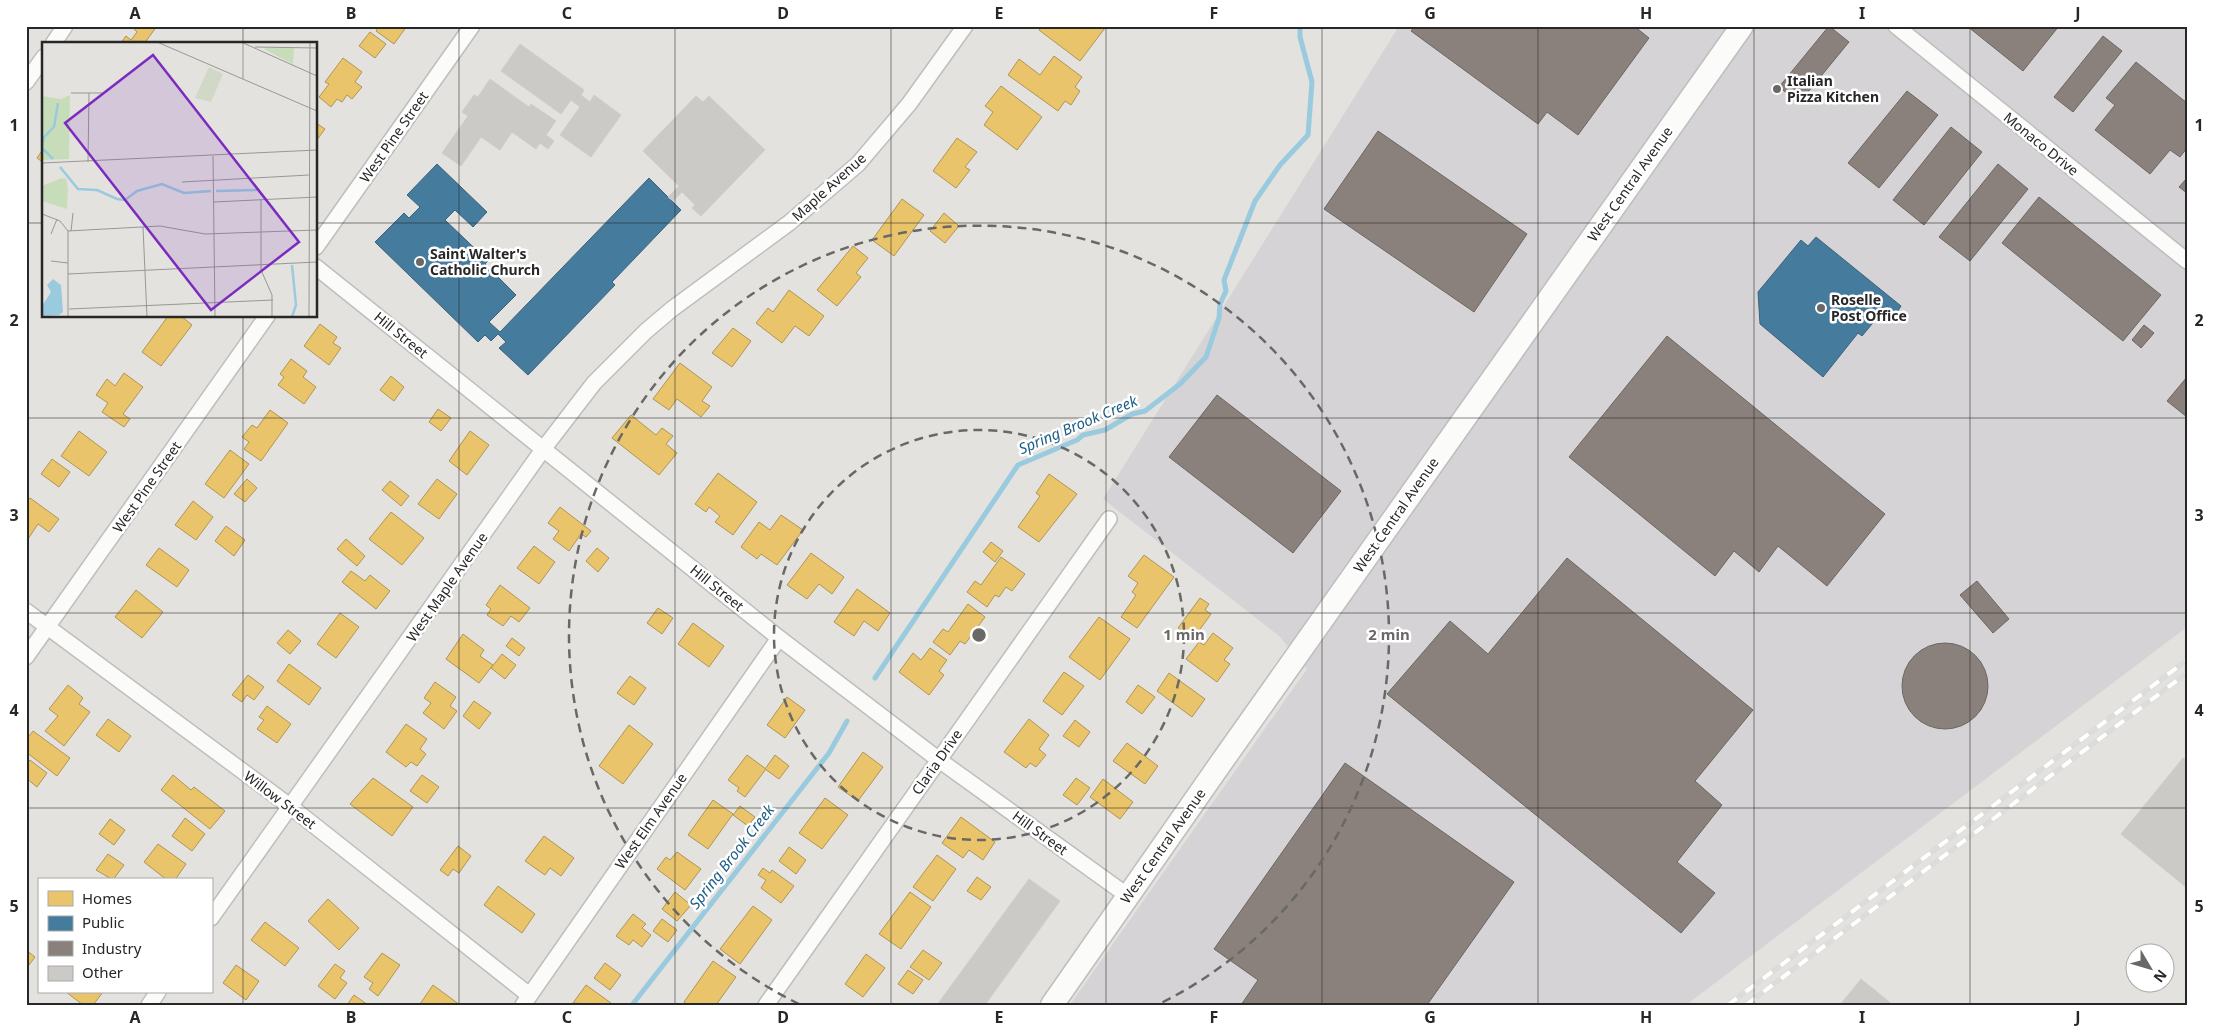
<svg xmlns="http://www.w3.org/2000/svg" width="2213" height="1031" font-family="'Noto Sans',sans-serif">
  <rect width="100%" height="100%" fill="#e4e2de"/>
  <!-- industrial -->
  <path fill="#d5d3d5" d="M1399 26H2187V627L1686 1005H1070L1307 669 1279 636 1103 499Z"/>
  <!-- homes -->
  <g fill="#e9c46a" stroke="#af9556">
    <path d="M131 26H157L144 44H120L126 36 131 40 137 32Z"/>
    <path d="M379 26H407L394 44 376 31Z"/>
    <path d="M1042 26H1103L1105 28 1080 61 1039 30Z"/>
    <path d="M370 32 386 44 375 58 359 46Z"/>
    <path d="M1054 56 1082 77 1075 87 1080 91 1071 105 1065 101 1058 111 1008 75 1019 59 1040 75Z"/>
    <path d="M343 58 362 72 355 82 362 87 352 99 347 95 342 102 337 99 331 107 319 97 329 84 325 82Z"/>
    <path d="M1001 86 1042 117 1017 150 984 125 993 112 985 106Z"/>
    <path d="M316 123 325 129 316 141Z"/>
    <path d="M957 138 977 152 965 167 970 170 956 188 933 171Z"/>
    <path d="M44 148V163L37 158Z"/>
    <path d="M902 199 924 215 894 256 872 240Z"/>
    <path d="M944 213 959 226 945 243 930 231Z"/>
    <path d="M853 246 868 258 856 273 861 277 837 306 817 290Z"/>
    <path d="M789 290 824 316 809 336 795 326 782 343 756 323 768 308 773 312Z"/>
    <path d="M168 316H181L192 325 161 366 142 352Z"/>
    <path d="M320 324 337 337 333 343 341 348 329 365 304 346Z"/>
    <path d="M733 328 751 341 732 367 712 353Z"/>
    <path d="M291 359 307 371 303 377 316 387 304 404 278 385 284 377 280 374Z"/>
    <path d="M680 363 712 387 702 401 710 406 701 417 677 399 669 410 653 399Z"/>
    <path d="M124 373 143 387 123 414 130 419 124 427 102 412 108 403 96 395 107 379 115 386Z"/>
    <path d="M391 376 404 387 394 401 380 390Z"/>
    <path d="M438 409 451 418 441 431 429 422Z"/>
    <path d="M270 410 288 423 261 461 244 449 249 442 242 437 252 425 257 428Z"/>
    <path d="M631 415 656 435 662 428 673 436 666 444 677 453 659 475 612 438Z"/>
    <path d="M79 431 107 452 89 476 61 456Z"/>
    <path d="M470 431 489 445 467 475 449 461Z"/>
    <path d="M230 450 249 464 224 498 205 484Z"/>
    <path d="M52 459 70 472 59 487 41 474Z"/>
    <path d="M718 473 757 502 733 535 715 522 720 516 709 507 706 512 695 504Z"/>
    <path d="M1049 474 1077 494 1039 542 1018 527 1040 496 1036 493Z"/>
    <path d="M247 479 257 488 245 502 234 494Z"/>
    <path d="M437 479 457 494 439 519 418 504Z"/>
    <path d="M390 481 409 496 401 506 382 490Z"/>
    <path d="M30 498 59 519 49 532 38 524 28 539 26 502Z"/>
    <path d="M193 501 213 517 196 540 175 525Z"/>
    <path d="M560 507 591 531 586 537 581 534 569 551 553 539 559 531 548 523Z"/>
    <path d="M391 512 424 538 402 565 369 539Z"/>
    <path d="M781 515 803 530 777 565 761 554 757 559 741 547 759 522 770 530Z"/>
    <path d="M226 526 245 540 234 556 215 541Z"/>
    <path d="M346 539 365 556 357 566 337 549Z"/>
    <path d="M991 542 1003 551 995 562 983 552Z"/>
    <path d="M534 546 555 562 539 584 517 568Z"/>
    <path d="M159 548 189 570 177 587 146 565Z"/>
    <path d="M597 548 609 558 598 572 586 561Z"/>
    <path d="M811 553 844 577 832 594 819 584 807 599 787 585Z"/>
    <path d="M1144 555 1174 577 1137 628 1121 617 1136 595 1132 592 1138 583 1128 576Z"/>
    <path d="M1001 557 1025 574 1012 591 1006 587 999 597 995 595 987 607 967 592 975 581 981 585Z"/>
    <path d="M351 571 365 581 370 575 390 591 376 609 342 582Z"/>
    <path d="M500 585 530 608 519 622 511 616 503 626 487 615 491 609 486 605Z"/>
    <path d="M857 589 890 613 878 631 864 621 854 636 834 622Z"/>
    <path d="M136 590 163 612 142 638 115 617Z"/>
    <path d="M1200 598 1209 604 1205 610 1211 614 1193 639 1178 628Z"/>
    <path d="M968 604 985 617 965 644 960 641 950 655 933 642 943 629 948 632Z"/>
    <path d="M658 608 673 618 662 634 647 623Z"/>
    <path d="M340 613 359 627 336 658 317 644Z"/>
    <path d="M1099 617 1130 639 1100 680 1069 657Z"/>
    <path d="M693 623 724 646 709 667 678 644Z"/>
    <path d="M288 630 301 641 290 654 277 643Z"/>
    <path d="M1213 633 1233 648 1224 660 1230 664 1217 682 1186 659 1199 642 1204 645Z"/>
    <path d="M463 634 484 650 480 656 493 665 479 683 446 659Z"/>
    <path d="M512 638 525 648 519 656 506 646Z"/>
    <path d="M930 648 947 660 939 671 944 675 929 695 899 672 913 653 921 660Z"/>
    <path d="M502 654 516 665 505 679 491 668Z"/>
    <path d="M289 664 321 688 309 705 277 681Z"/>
    <path d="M1064 672 1084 686 1062 715 1043 701Z"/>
    <path d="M1169 673 1205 699 1192 717 1157 691Z"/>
    <path d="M248 675 264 687 254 700 247 695 242 702 232 695Z"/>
    <path d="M630 676 646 688 634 705 617 693Z"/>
    <path d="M435 682 456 697 450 706 457 711 444 729 423 713 431 703 424 698Z"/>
    <path d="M68 685 83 698 79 704 90 712 64 746 45 731 58 716 49 709Z"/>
    <path d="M1138 685 1155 697 1142 714 1126 702Z"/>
    <path d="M787 697 805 710 785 738 767 725Z"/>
    <path d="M474 701 491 713 479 729 463 716Z"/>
    <path d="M267 706 291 724 277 743 257 729 264 720 259 717Z"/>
    <path d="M108 719 131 736 119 752 96 735Z"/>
    <path d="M1029 719 1049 735 1039 749 1046 755 1036 767 1030 763 1026 768 1004 752Z"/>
    <path d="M1075 720 1090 732 1079 747 1063 736Z"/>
    <path d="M406 724 427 739 420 749 426 754 417 766 411 762 406 767 386 752Z"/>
    <path d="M629 725 653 744 623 784 599 766Z"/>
    <path d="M33 731 70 758 57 776 26 752V740Z"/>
    <path d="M1127 743 1158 766 1145 784 1113 761Z"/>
    <path d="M863 752 883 767 858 801 838 787Z"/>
    <path d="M747 755 766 769 745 797 737 791 739 788 728 780Z"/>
    <path d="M775 755 789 766 779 779 765 769Z"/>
    <path d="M30 760 47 773 37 787 26 778V765Z"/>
    <path d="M173 775 191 790 194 787 225 811 210 829 161 790Z"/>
    <path d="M422 775 439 787 427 803 410 791Z"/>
    <path d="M373 778 413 807 392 836 350 804Z"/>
    <path d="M1076 778 1090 788 1077 805 1063 795Z"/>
    <path d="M1103 779 1133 802 1120 819 1090 797Z"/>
    <path d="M825 798 848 815 822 849 799 833Z"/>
    <path d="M713 800 733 814 708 849 688 835Z"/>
    <path d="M740 806 755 817 748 826 733 815Z"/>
    <path d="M961 817 995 842 983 860 969 850 963 858 942 843Z"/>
    <path d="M185 818 205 834 192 851 172 836Z"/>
    <path d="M110 819 125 830 114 845 99 834Z"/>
    <path d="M544 836 574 858 561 876 550 868 545 875 525 861Z"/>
    <path d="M158 844 186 864 175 880H167L144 862Z"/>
    <path d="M458 846 471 856 459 873 453 869 448 876 440 870Z"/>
    <path d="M789 847 806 860 796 874 779 861Z"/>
    <path d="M677 852 701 869 685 890 657 869 666 857 670 860Z"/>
    <path d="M108 854 124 865 113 880 96 870Z"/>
    <path d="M937 855 956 869 933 901 913 887Z"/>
    <path d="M763 868 770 873 772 870 794 886 781 903 761 888 766 880 758 875Z"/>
    <path d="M977 877 991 887 981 900 967 891Z"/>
    <path d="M498 886 535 914 522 933 484 905Z"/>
    <path d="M675 892 691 905 677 921 662 909Z"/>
    <path d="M910 892 931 907 901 949 879 934Z"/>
    <path d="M328 899 359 928 339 950 308 921Z"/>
    <path d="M753 906 772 920 740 964 720 949Z"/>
    <path d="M633 914 646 924 642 928 651 935 642 947 633 940 629 945 616 936Z"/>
    <path d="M662 919 677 930 668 942 653 931Z"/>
    <path d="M265 922 299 948 285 966 251 940Z"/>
    <path d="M26 950 35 957 26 969Z"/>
    <path d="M923 950 942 963 929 980 910 967Z"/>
    <path d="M382 953 400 965 378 996 369 989 373 983 364 977Z"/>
    <path d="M866 954 885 968 863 997 845 984Z"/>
    <path d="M713 961 736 977 716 1005H688L684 1002Z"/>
    <path d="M605 963 621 975 610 990 594 978Z"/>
    <path d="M335 964 345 971 340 978 347 983 335 999 318 986Z"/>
    <path d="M236 965 259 981 246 1000 223 983Z"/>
    <path d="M908 970 923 980 913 994 898 984Z"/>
    <path d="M433 985 460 1005 420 1004Z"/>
    <path d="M586 985 611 1003 609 1005 573 1003Z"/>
    <path d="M66 992H103L93 1005H83Z"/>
    <path d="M354 995 368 1005H347Z"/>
  </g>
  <!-- public -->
  <g fill="#457b9d" stroke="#3c627a">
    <path d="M437 164 487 212 473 227 455 210 445 220 488 261 485 264 516 295 489 322 500 332 649 178 681 210 612 282 615 285 528 375 499 348 506 342 498 334 491 341 485 335 478 342 375 242 404 213 409 218 420 207 407 195Z"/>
    <path d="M1816 237 1901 306 1896 314 1887 306 1862 336 1858 333 1823 377 1760 324 1758 292 1801 240 1808 246Z"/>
  </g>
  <!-- industry -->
  <g fill="#8a817c" stroke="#6c6662">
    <path d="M1415 26H1634L1649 38 1578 135 1547 112 1538 124 1411 31Z"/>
    <path d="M1829 26 1849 42 1799 103 1779 87Z"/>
    <path d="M1967 26H2059L2023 71Z"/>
    <path d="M2103 36 2122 51 2073 112 2054 97Z"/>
    <path d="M2136 62 2187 103V148L2180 157 2170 150 2150 174 2095 130 2115 105 2106 98Z"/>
    <path d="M1907 91 1938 115 1879 188 1848 163Z"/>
    <path d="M1951 127 1982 152 1924 225 1893 200Z"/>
    <path d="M1378 131 1527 234 1474 312 1324 209Z"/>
    <path d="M1998 164 2028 189 1970 261 1939 237Z"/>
    <path d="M2187 178V193L2179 187Z"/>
    <path d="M2039 197 2161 295 2123 341 2002 243Z"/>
    <path d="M2144 325 2154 333 2141 348 2132 340Z"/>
    <path d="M1667 336 1885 514 1827 586 1778 546 1759 572 1734 551 1715 576 1569 457Z"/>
    <path d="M2187 377V417L2167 401Z"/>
    <path d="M1217 395 1341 491 1293 553 1169 457Z"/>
    <path d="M1567 558 1753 710 1695 781 1722 805 1677 862 1715 893 1681 933 1387 694 1450 621 1488 654Z"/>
    <path d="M1977 581 2009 619 1993 633 1960 595Z"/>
    <circle cx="1945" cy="686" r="43"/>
    <path d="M1345 763 1514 882 1427 1005H1241L1258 980 1214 949Z"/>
  </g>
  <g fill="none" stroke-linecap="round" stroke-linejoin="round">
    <!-- stream -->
    <g stroke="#99cade" stroke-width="5">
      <path d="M875 678 1018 465 1077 440 1083 435 1105 430 1132 414 1145 411 1180 384 1206 357 1219 318 1220 304 1226 291 1224 280 1255 201 1280 165 1308 135 1312 82 1300 37V26"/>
      <path d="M632 1005 829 753 847 721"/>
    </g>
  </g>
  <!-- building -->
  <g fill="#cccac7" stroke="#cfcdca">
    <path d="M520 44 584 90 581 95 590 102 594 95 621 115 591 157 560 135 580 107 571 100 561 114 501 71Z"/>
    <path d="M490 79 529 107 531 104 556 121 546 135 554 141 548 149 540 143 536 149 512 132 500 150 481 137 461 166 442 153 468 116 462 112 474 95 478 97Z"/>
    <path d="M696 96 703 102 709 96 765 150 701 216 692 208 695 205 682 192 673 201 668 197 679 186 643 151Z"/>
    <path d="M2183 758 2187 761V888L2121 834Z"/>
    <path d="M1029 879 1060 901 985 1005H937Z"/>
    <path d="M1861 979 1893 1005H1840Z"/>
  </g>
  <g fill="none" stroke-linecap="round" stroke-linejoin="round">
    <defs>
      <g id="street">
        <path d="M1896 26 2187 261"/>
        <path d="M53 44 65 26"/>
        <path d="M26 82 44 57"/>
        <path d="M316 247 472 26"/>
        <path d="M316 267 779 638 939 760 1128 896"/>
        <path d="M26 611 291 807 529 995"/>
        <path d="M26 657 267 316"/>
        <path d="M211 918 544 448 594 383 646 331 672 309 789 223 858 164 909 104 965 26"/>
        <path d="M149 1005 158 992"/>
        <path d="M523 1005 779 638"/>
        <path d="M766 1005 1109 519"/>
      </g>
      <path id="secondary" d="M1052 1005 1223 760 1742 26"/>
    </defs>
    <!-- street casing -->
    <use href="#street" stroke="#bfbebe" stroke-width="18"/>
    <!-- secondary casing -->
    <use href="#secondary" stroke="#bfbebe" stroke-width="25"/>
    <!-- street -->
    <use href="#street" stroke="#fbfbfa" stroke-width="15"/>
    <!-- secondary -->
    <use href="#secondary" stroke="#fbfbfa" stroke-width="22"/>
    <defs>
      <g id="rail">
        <path d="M1728 1005 2187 660"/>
        <path d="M1746 1005 2187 673"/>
      </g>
    </defs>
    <!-- rail casing -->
    <use href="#rail" stroke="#dcdcdd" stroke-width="5.5"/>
    <!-- rail -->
    <use href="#rail" stroke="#fff" stroke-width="4" stroke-dasharray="11" stroke-linecap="butt"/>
  </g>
  <!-- grid -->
  <path fill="none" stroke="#272727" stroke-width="1" stroke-opacity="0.55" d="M243 26V44M459 26V1005M675 26V1005M891 26V1005M1106 26V1005M1322 26V1005M1538 26V1005M1754 26V1005M1970 26V1005M26 223H44M316 223H2187M243 316V1005M26 418H2187M26 613H2187M26 808H2187"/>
  <!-- distance rings -->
  <g fill="none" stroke="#696867" stroke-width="2.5" stroke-dasharray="9 6">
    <circle cx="979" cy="635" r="205"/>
    <path d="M799 1004A410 410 0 1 1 1159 1004"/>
  </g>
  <!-- markers -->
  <g fill="#696867" stroke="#fff" stroke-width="2">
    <circle cx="1777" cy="89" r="5"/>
    <circle cx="420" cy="262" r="5"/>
    <circle cx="1821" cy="308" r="5"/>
  </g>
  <g text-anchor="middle" stroke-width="5" stroke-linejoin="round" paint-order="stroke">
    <!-- poi labels -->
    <g font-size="14" font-weight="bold" fill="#272727" stroke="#fff" text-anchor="start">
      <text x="1787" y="86">Italian<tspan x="1787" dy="16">Pizza Kitchen</tspan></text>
      <text x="430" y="259">Saint Walter's<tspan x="430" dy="16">Catholic Church</tspan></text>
      <text x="1831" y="305">Roselle<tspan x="1831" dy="16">Post Office</tspan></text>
    </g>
    <!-- street labels -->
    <g font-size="14" fill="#272727" stroke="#fff">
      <text transform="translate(394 137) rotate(-55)" y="5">West Pine Street</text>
      <text transform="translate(2041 144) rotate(39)" y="5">Monaco Drive</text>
      <text transform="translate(1630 184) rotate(-55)" y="5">West Central Avenue</text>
      <text transform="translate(829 187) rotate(-42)" y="5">Maple Avenue</text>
      <text transform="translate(401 335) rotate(39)" y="5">Hill Street</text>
      <text transform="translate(147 487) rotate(-55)" y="5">West Pine Street</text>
      <text transform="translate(1396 515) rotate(-55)" y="5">West Central Avenue</text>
      <text transform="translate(447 587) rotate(-55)" y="5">West Maple Avenue</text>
      <text transform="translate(717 588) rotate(39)" y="5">Hill Street</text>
      <text transform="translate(937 762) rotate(-55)" y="5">Claria Drive</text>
      <text transform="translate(280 800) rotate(37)" y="5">Willow Street</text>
      <text transform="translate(651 821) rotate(-55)" y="5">West Elm Avenue</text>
      <text transform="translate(1040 833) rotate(36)" y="5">Hill Street</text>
      <text transform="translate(1163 846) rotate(-55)" y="5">West Central Avenue</text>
    </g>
    <!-- water labels -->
    <g font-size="15" font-style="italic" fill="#1d5e86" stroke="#fff">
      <text transform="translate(1078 425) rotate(-23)" y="5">Spring Brook Creek</text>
      <text transform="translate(732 857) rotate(-52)" y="5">Spring Brook Creek</text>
    </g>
  </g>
  <!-- overview -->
  <g transform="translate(42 42)">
    <rect width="275" height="275" fill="#e4e2de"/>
    <path d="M252 6 251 22 222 7 224 6ZM28 53 27 117 0 118V54L19 57ZM20 136 24 137 26 147 25 167 0 159V144Z" fill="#c7ddba"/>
    <path d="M167 25 181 32 169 60 153 56Z" fill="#d0d8c7"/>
    <path d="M11 237 19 243 21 270 17 273 0 274V264L9 250 5 243Z" fill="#99cade"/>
    <path fill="none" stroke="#99cade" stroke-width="2.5" d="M0 105 2 95 12 85 16 61M0 106 11 117M18 125 36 147 55 148 75 157 83 158 95 149 120 142 142 151 169 149M174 149 215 148M250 223 254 263 250 275"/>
    <path fill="none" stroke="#989795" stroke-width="1" d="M115 0 275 69M199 0 275 34M213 5 275 6M201 37V1M29 51H62M171 114 173 275M46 120 47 51M0 121 275 108M140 140 267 133M219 158V228L230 253V275M172 160 275 155M0 172 18 179 26 189V275M101 185 105 275M26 189 118 184 163 192 275 188M29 189 31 171M9 192 15 177M9 219 26 221M26 232 275 220M27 267 231 258M267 275 268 0"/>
    <path fill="#7b2cbf" fill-opacity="0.15" stroke="#7b2cbf" stroke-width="2.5" d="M111 13 257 200 169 268 23 81Z"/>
    <rect width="275" height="275" fill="none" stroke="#272727" stroke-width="2.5"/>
  </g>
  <circle cx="979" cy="635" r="8" fill="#696867" stroke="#fff" stroke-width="2.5"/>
  <g font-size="15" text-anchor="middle" font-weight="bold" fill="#696867" stroke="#fff" stroke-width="5" stroke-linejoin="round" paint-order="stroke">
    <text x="1184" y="640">1 min</text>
    <text x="1389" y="640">2 min</text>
  </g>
  <!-- border -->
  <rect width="2213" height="1031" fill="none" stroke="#ffffff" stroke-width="55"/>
  <!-- legend -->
  <rect x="38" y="878" width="175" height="115" fill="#ffffff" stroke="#a9a9a9"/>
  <rect x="48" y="891" width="25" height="15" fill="#e9c46a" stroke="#a9a9a9"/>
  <text x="82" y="904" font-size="15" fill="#272727">Homes</text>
  <rect x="48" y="916" width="25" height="15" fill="#457b9d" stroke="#a9a9a9"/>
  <text x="82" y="928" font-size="15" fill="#272727">Public</text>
  <rect x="48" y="941" width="25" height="15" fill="#8a817c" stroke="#a9a9a9"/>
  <text x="82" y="954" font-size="15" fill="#272727">Industry</text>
  <rect x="48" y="966" width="25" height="15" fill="#cccac7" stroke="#a9a9a9"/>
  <text x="82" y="978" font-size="15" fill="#272727">Other</text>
  <!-- north arrow -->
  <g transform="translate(2150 968) rotate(128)"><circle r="24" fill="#ffffff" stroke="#a9a9a9"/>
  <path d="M0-4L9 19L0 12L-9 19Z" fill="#696867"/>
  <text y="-8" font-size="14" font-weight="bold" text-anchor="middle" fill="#272727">N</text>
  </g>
  <rect x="28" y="28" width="2158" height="976" fill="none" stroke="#272727" stroke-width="2"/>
  <g font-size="16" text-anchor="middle" font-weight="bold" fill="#272727">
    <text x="135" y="19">A</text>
    <text x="351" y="19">B</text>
    <text x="567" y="19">C</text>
    <text x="783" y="19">D</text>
    <text x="999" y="19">E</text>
    <text x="1214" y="19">F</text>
    <text x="1430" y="19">G</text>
    <text x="1646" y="19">H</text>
    <text x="1862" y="19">I</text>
    <text x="2078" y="19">J</text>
    <text x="14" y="131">1</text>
    <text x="2199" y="131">1</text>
    <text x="14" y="326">2</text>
    <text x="2199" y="326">2</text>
    <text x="14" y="521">3</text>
    <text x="2199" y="521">3</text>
    <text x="14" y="716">4</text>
    <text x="2199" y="716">4</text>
    <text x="14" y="912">5</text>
    <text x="2199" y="912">5</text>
    <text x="135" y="1023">A</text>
    <text x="351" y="1023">B</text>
    <text x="567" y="1023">C</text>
    <text x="783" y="1023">D</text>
    <text x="999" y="1023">E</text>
    <text x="1214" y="1023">F</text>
    <text x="1430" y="1023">G</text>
    <text x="1646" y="1023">H</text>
    <text x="1862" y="1023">I</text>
    <text x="2078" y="1023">J</text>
  </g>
</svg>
